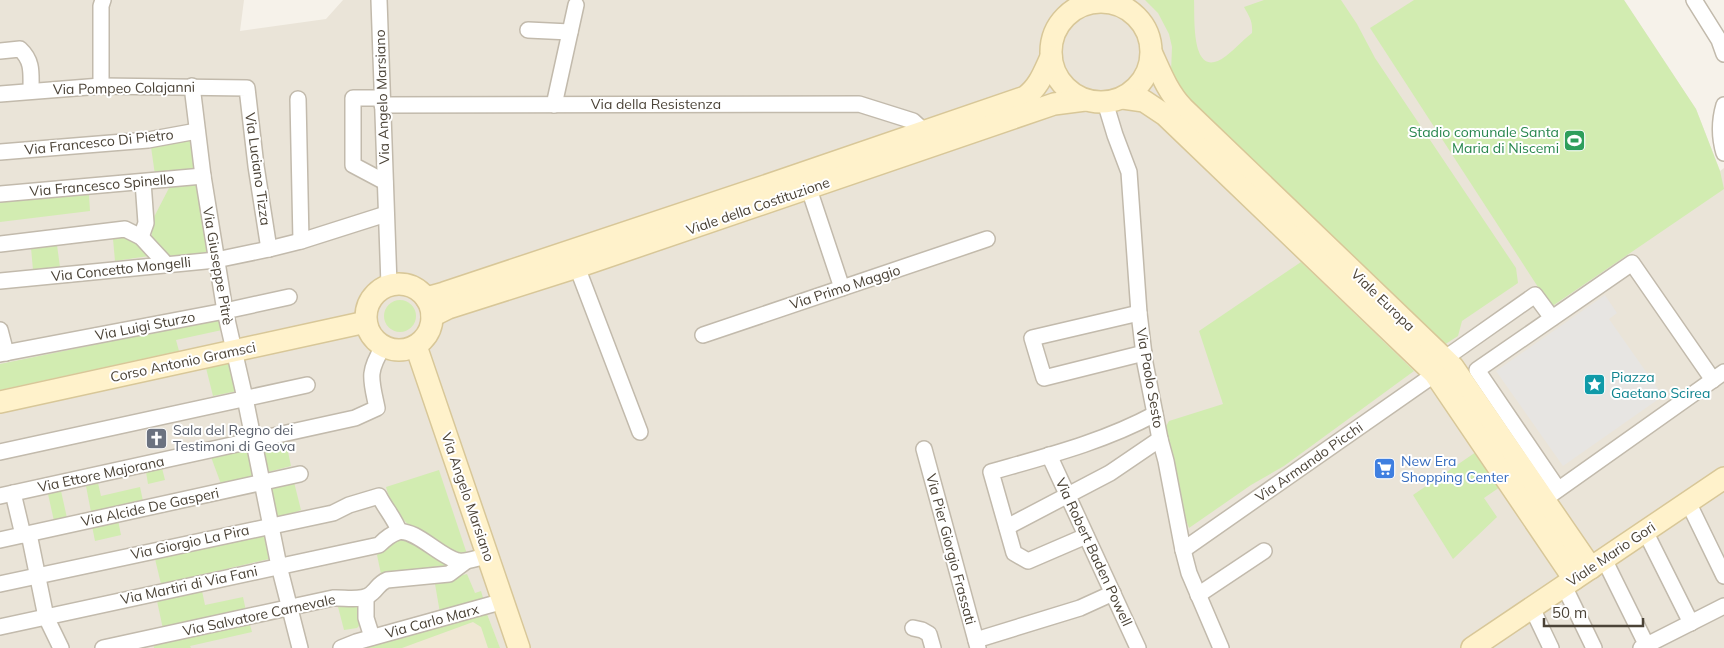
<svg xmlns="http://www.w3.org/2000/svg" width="1724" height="648" font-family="Mulish,sans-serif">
  <rect width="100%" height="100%" fill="#f6f2ea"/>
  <!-- residential -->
  <path fill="#eae4d8" d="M0 0H244L240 31 326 19 343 0H1624L1696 109 1720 171 1724 168V648H0Z"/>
  <!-- education -->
  <path fill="#f0e7d4" d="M487 614 500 648H365Z"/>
  <!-- green -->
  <g fill="#d2ecb1">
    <path d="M1145 0H1194C1195 17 1190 83 1226 56 1235 49 1243 40 1252 33 1253 21 1249 16 1244 7L1264 0H1341L1357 24 1375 58 1516 268 1518 283 1462 321 1458 336 1444 345 1182 94 1171 72 1172 47 1169 34 1158 13Z"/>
    <path d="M1414 0H1624L1696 109 1720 171 1724 189 1551 307 1370 28Z"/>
    <path d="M190 139 194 170 155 175 151 147Z"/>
    <path d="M196 181 207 254 176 257 166 254 152 238V227L154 217 169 188 175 184Z"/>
    <path d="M89 195 90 211 0 222V202Z"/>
    <path d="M122 237H133L149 256 115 261 113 239Z"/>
    <path d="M57 245 60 267 33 270 31 248Z"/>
    <path d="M1301 262 1414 371 1284 466 1251 485 1189 528 1181 507 1165 428 1169 421 1223 404 1199 331Z"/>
    <circle cx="400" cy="316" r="16"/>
    <path d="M220 319 222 330 176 340 179 351 0 390V364Z"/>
    <path d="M230 362 237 391 213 396 206 368Z"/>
    <path d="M286 442 291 466 268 472 264 446Z"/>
    <path d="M248 449 254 477 221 484 211 457Z"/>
    <path d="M1476 452 1500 487 1484 498 1497 517 1453 559 1413 495Z"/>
    <path d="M162 468 165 480 148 484 146 472Z"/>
    <path d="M439 470 467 554C433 550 394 522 386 487Z"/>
    <path d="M294 482 301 510 278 519 271 487Z"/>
    <path d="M98 483 101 496 140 487 143 501 91 512 86 486Z"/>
    <path d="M61 491 67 518 54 521 48 494Z"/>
    <path d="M118 520 121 535 95 541 92 526Z"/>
    <path d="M264 534 269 559 161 584 155 559Z"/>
    <path d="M397 539C415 539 434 554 446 566L443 571 435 573 381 574 377 555Z"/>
    <path d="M467 574 475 593 481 591 484 601 440 613 435 584C446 582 456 576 467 574Z"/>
    <path d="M202 591 205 605 243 597 246 611 163 629 157 601Z"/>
    <path d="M337 603 359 606 360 625 357 628 344 630Z"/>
    <path d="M487 614 500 648H488L481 627 473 622 402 648H365Z"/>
    <path d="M250 625 252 632 190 646 191 648H154L153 644Z"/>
  </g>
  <!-- parking -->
  <path fill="#e7e5e2" d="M1605 295 1617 313 1609 319 1663 396 1563 466 1496 371Z"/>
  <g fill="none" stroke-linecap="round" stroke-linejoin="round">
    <defs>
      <g id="street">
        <path d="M379 0 389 285"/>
        <path d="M1694 0 1719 40 1724 54"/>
        <path d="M528 30 570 32"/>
        <path d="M0 51 20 49C33 61 31 73 31 90"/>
        <path d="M101 86V6L103 0"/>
        <path d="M192 86 203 176 225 311 245 398 279 566 300 648"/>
        <path d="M0 94 101 86 247 88 256 166 269 249"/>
        <path d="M382 98H353V165L385 182"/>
        <path d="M298 99 301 241"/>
        <path d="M1105 102 1115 135 1129 172 1139 313 1145 363 1160 439 1166 461 1183 550 1189 573 1221 648"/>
        <path d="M382 105 859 104 913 121 924 131"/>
        <path d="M554 105 576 5"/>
        <path d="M1724 105C1719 122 1719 136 1724 153"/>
        <path d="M0 152 148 140 197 131"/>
        <path d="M809 189 842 288"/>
        <path d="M0 194 203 176"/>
        <path d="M141 237 146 223 143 182"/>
        <path d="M0 244 125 229 141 237 166 264"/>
        <path d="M577 267 640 432"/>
        <path d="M0 281 216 260 269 249 301 241 386 214"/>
        <path d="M1139 313 1032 338 1044 378 1144 353"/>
        <path d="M0 330 6 353"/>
        <path d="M703 335 987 239"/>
        <path d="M0 354 225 311 289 297"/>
        <path d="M1444 359 1535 295 1552 318"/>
        <path d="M924 449 978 648"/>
        <path d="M0 452 307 385"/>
        <path d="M1049 455 1138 648"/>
        <path d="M1558 489 1477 370 1632 263 1713 380"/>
        <path d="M13 493 23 535"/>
        <path d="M1552 494 1724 372"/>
        <path d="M0 496 355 418 377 408C371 379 367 373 383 347"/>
        <path d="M1688 502 1724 576"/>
        <path d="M1007 527 1110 473 1160 439"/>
        <path d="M1645 531 1691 623"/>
        <path d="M29 534 46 617 61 648"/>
        <path d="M1086 536 1028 561 1014 553 991 472C1047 456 1103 442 1155 414"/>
        <path d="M0 540 300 474"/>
        <path d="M1183 550 1435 374"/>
        <path d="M1604 559 1648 648"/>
        <path d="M0 584 333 513 349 505 379 496C385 508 395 519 399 531"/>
        <path d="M1564 586 1594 648"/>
        <path d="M1198 595 1264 551"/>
        <path d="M366 597V618L372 637"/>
        <path d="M1532 608 1551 648"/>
        <path d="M0 627 379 545C384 540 391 534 398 532 415 528 440 557 458 561 465 562 471 560 478 558"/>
        <path d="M913 628 922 630 929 634 933 648"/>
        <path d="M976 640 1080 608 1113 593"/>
        <path d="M103 648 333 598C344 597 363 602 372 593 379 587 378 584 387 580L449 574 465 562"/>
        <path d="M341 648 356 642 493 604"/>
        <path d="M1641 648 1724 606"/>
      </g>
      <g id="secondary">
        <circle cx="1101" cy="52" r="50"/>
        <path d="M1152 54C1161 74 1168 92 1183 108L1453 367 1591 568"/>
        <path d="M1123 98 1144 101 1165 115 1435 374 1574 579"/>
        <circle cx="399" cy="317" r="33"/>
        <path d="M426 298 444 293 777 182 1025 97C1039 87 1044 72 1051 57"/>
        <path d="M432 316 448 308 577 267 1054 104 1085 100"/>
        <path d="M416 346 519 648"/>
        <path d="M0 402 366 322"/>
        <path d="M1472 648 1724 478"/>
      </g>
    </defs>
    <!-- street casing -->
    <use href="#street" stroke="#c2baac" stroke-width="18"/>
    <!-- secondary casing -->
    <use href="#secondary" stroke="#d8c798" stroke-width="24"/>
    <!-- street -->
    <use href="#street" stroke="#fff" stroke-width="15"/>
    <!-- secondary -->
    <use href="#secondary" stroke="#fff2cb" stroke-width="21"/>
  </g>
  <!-- icons -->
  <defs>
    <symbol id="stadium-square" viewBox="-11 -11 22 22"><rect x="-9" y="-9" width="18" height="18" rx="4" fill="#2e9e5b" stroke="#fff"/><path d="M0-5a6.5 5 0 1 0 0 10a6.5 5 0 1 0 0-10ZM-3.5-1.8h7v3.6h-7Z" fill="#fff"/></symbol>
    <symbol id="sight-square" viewBox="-11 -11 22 22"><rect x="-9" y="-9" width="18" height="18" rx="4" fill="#0f9aa8" stroke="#fff"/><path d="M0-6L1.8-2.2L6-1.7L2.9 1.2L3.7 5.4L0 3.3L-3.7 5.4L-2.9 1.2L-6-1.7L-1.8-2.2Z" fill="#fff"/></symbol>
    <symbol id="church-square" viewBox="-11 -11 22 22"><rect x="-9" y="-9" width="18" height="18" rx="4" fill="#6b7280" stroke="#fff"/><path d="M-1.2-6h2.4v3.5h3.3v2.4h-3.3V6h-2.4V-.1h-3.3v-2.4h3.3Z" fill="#fff"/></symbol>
    <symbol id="supermarket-square" viewBox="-11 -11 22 22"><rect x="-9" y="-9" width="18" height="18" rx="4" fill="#3f7fe0" stroke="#fff"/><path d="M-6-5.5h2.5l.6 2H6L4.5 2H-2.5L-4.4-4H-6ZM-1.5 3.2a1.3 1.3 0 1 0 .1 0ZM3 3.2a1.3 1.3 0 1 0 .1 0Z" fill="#fff"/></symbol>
  </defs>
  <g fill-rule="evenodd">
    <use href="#stadium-square" x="1562" y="128" width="25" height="25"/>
    <use href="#sight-square" x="1582" y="372" width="25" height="25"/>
    <use href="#church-square" x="144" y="426" width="25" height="25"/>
    <use href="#supermarket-square" x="1372" y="456" width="25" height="25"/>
  </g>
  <g text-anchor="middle" stroke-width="4" stroke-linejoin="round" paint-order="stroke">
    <!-- street labels -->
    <g font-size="14" fill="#4b4337" stroke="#fff">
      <text transform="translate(124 88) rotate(-1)" y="5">Via Pompeo Colajanni</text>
      <text transform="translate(382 97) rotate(-92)" y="5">Via Angelo Marsiano</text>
      <text x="656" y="109">Via della Resistenza</text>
      <text transform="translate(99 142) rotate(-6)" y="5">Via Francesco Di Pietro</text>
      <text transform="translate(258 169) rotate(82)" y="5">Via Luciano Tizza</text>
      <text transform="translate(102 185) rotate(-5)" y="5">Via Francesco Spinello</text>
      <text transform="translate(758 206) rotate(-19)" y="5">Viale della Costituzione</text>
      <text transform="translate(218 266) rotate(80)" y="5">Via Giuseppe Pitrè</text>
      <text transform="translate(121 269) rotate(-6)" y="5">Via Concetto Mongelli</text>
      <text transform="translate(845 287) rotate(-18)" y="5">Via Primo Maggio</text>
      <text transform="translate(1383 300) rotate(44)" y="5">Viale Europa</text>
      <text transform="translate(145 326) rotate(-11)" y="5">Via Luigi Sturzo</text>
      <text transform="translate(183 362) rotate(-12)" y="5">Corso Antonio Gramsci</text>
      <text transform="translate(1150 378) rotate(80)" y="5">Via Paolo Sesto</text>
      <text transform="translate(1309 462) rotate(-35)" y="5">Via Armando Picchi</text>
      <text transform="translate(101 474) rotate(-12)" y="5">Via Ettore Majorana</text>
      <text transform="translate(468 497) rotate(71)" y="5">Via Angelo Marsiano</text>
      <text transform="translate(150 507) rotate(-12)" y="5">Via Alcide De Gasperi</text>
      <text transform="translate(190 542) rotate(-12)" y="5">Via Giorgio La Pira</text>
      <text transform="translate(951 549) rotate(75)" y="5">Via Pier Giorgio Frassati</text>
      <text transform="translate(1094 552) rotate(65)" y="5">Via Robert Baden Powell</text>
      <text transform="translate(1611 554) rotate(-34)" y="5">Viale Mario Gori</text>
      <text transform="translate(189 585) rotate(-12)" y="5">Via Martiri di Via Fani</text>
      <text transform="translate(259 615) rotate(-12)" y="5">Via Salvatore Carnevale</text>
      <text transform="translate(432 621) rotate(-15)" y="5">Via Carlo Marx</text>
    </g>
    <!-- leisure labels -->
    <g font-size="14" fill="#27864d" stroke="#fff" text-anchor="end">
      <text x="1559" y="137">Stadio comunale Santa<tspan x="1559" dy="16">Maria di Niscemi</tspan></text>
    </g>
    <!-- culture labels -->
    <g font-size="14" fill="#0d838f" stroke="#fff" text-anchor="start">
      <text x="1611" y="382">Piazza<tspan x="1611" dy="16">Gaetano Scirea</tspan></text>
    </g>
    <!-- worship labels -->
    <g font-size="14" fill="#5b616d" stroke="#fff" text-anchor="start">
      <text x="173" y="435">Sala del Regno dei<tspan x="173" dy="16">Testimoni di Geova</tspan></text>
    </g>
    <!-- shop labels -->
    <g font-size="14" fill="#366cbe" stroke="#fff" text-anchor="start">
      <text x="1401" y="466">New Era<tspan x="1401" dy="16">Shopping Center</tspan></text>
    </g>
  </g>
  <!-- scale -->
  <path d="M1544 618v8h99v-8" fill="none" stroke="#4b4337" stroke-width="2.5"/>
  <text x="1552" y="618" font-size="15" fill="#4b4337" stroke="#ffffff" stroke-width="4" paint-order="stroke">50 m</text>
</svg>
